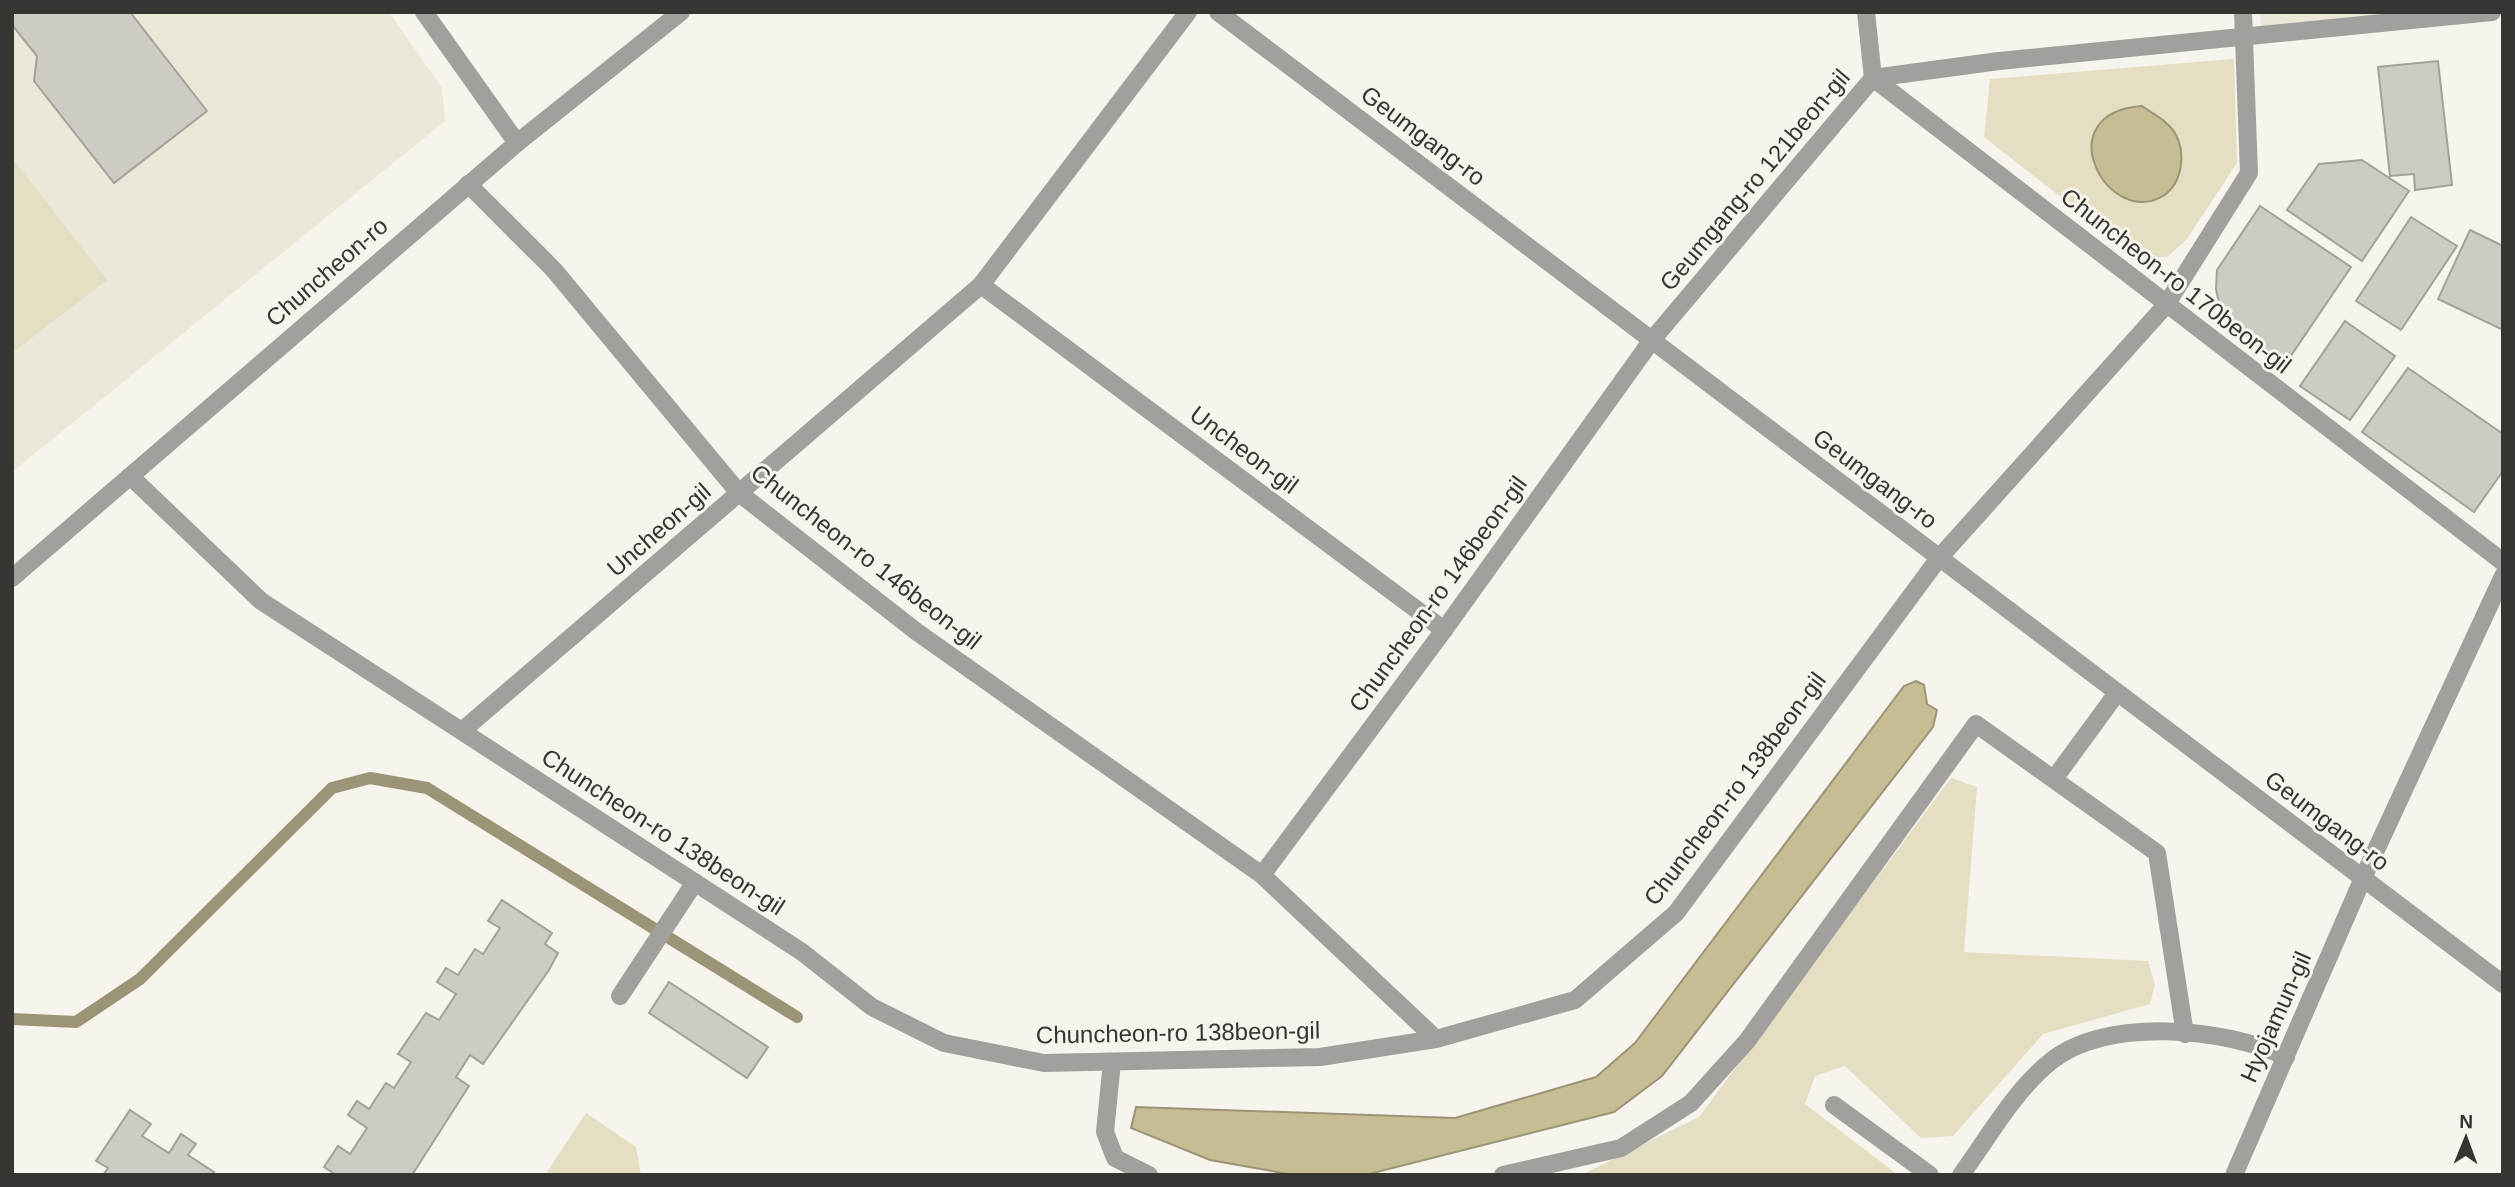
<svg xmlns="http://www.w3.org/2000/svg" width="2515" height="1187" font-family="Helvetica,sans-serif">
  <rect width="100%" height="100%" fill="#f6f4ed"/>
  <!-- built -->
  <g fill="#ece8d9">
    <path d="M12 12H389L442 88 445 121 12 472Z"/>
    <path d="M2260 12H2404L2261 27Z"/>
  </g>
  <!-- green -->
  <g fill="#e4dec3">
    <path d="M2234 59 2237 163 2186 240 2167 257 2145 258 2131 252 1984 137 1990 79Z"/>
    <path d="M12 158 107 280 12 353Z"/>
    <path d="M1951 778 1977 787 1964 952 2148 961 2155 985 2150 1004 2043 1034 1953 1136 1921 1138 1845 1066 1815 1076 1805 1104 1898 1175H1581L1699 1117Z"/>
    <path d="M586 1113 636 1147 641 1175H545Z"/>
  </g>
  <!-- water -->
  <g fill="#c7bd94" stroke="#9c9477" stroke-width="2">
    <path d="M2142 106C2153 114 2168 121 2175 133 2186 152 2183 183 2163 196 2107 229 2046 113 2142 106Z"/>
    <path d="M1916 681 1924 685 1927 704 1937 710 1933 727 1662 1076 1614 1112 1365 1175H1294L1210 1160 1131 1128 1136 1107 1455 1118 1596 1077 1635 1043 1904 686Z"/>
  </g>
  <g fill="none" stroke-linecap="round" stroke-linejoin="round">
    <!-- stream -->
    <path stroke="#9c9477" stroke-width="12" d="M12 1019 76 1022 140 979 332 788 370 778 427 788 797 1017"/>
  </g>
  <!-- building -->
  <g fill="#cdcbc4" stroke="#a3a19a" stroke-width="2">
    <path d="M12 12H130L207 111 114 183 34 81 37 56 12 25Z"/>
    <path d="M2438 61 2452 185 2415 190 2414 174 2390 176 2378 67Z"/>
    <path d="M2362 160 2409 191 2362 261 2287 210 2319 164Z"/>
    <path d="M2260 206 2351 267 2286 363 2233 327 2221 314 2216 289 2217 270Z"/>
    <path d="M2411 217 2457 246 2401 330 2356 301Z"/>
    <path d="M2470 230 2503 246V330L2438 299Z"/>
    <path d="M2345 321 2395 356 2350 420 2300 386Z"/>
    <path d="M2408 368 2503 434V471L2474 512 2362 432Z"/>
    <path d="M502 900 552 933 545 944 558 953 549 970 483 1064 470 1055 456 1077 469 1086 412 1175H336L324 1167 338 1146 350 1154 367 1128 348 1115 357 1101 369 1109 386 1083 394 1088 411 1062 398 1054 426 1013 439 1020 456 994 437 982 446 968 458 975 475 949 483 954 500 928 488 921Z"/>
    <path d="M669 982 768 1047 747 1078 649 1013Z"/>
    <path d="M130 1110 151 1124 142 1136 169 1153 181 1134 196 1144 188 1155 214 1172 212 1175H103L108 1168 96 1161Z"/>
  </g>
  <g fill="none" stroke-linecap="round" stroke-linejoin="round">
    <!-- service -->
    <g stroke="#a1a09d" stroke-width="18">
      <path d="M2054 779 2117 693"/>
      <path d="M1112 1062 1105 1132 1115 1158 1149 1175"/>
      <path d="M1834 1105 1930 1175"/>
      <path d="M1503 1175 1621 1148 1691 1103 1747 1041 1976 724 2157 853 2185 1034"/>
    </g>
    <!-- minor -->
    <g stroke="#a1a09d" stroke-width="18">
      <path d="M424 12 517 143"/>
      <path d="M1866 12 1873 78 2503 562"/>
      <path d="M468 184 554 270 739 493 917 632 1262 875 1436 1039"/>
      <path d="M981 285 1444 630"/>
      <path d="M130 476 261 601 802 952 872 1007 944 1043 1044 1063 1320 1057 1436 1039 1575 1000 1676 913 1939 558 2166 305 2249 173 2243 12"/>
      <path d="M463 730 981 285 1188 12"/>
      <path d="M1262 875 1444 630 1652 340 1873 78 1999 61 2492 12"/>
      <path d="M620 996 695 882"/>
      <path d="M1961 1175C1988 1138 2014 1091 2050 1062 2105 1016 2226 1028 2286 1057"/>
      <path d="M2234 1175 2363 878 2503 576"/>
    </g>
    <!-- tertiary -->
    <g stroke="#a1a09d" stroke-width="18">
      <path d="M1218 12 2503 984"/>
      <path d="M12 578 517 143 681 12"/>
    </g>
  </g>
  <g text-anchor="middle" stroke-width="6" stroke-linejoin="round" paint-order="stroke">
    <!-- street labels -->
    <g font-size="24" fill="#363532" stroke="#f6f4ed">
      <text transform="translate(1423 136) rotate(37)" y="8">Geumgang-ro</text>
      <text transform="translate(1755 180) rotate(-50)" y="8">Geumgang-ro 121beon-gil</text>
      <text transform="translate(327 272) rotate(-41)" y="8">Chuncheon-ro</text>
      <text transform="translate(2176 281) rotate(38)" y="8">Chuncheon-ro 170beon-gil</text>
      <text transform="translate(1244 450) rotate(37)" y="8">Uncheon-gil</text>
      <text transform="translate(1875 479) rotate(37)" y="8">Geumgang-ro</text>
      <text transform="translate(659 530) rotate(-41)" y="8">Uncheon-gil</text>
      <text transform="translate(866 557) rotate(38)" y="8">Chuncheon-ro 146beon-gil</text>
      <text transform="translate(1438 594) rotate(-54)" y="8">Chuncheon-ro 146beon-gil</text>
      <text transform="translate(1735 789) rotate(-53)" y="8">Chuncheon-ro 138beon-gil</text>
      <text transform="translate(2327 821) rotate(37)" y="8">Geumgang-ro</text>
      <text transform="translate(663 832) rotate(33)" y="8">Chuncheon-ro 138beon-gil</text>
      <text transform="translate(2276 1017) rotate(-66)" y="8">Hyojamun-gil</text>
      <text transform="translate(1178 1033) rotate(-1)" y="8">Chuncheon-ro 138beon-gil</text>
    </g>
  </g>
  <!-- border -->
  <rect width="2515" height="1187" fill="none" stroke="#363532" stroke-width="28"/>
  <!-- north arrow -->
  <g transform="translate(2466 1138) rotate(1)" stroke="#f6f4ed" stroke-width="5" paint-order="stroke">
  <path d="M0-5L12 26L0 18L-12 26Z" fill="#363532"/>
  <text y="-10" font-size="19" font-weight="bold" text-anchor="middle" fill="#363532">N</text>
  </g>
</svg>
